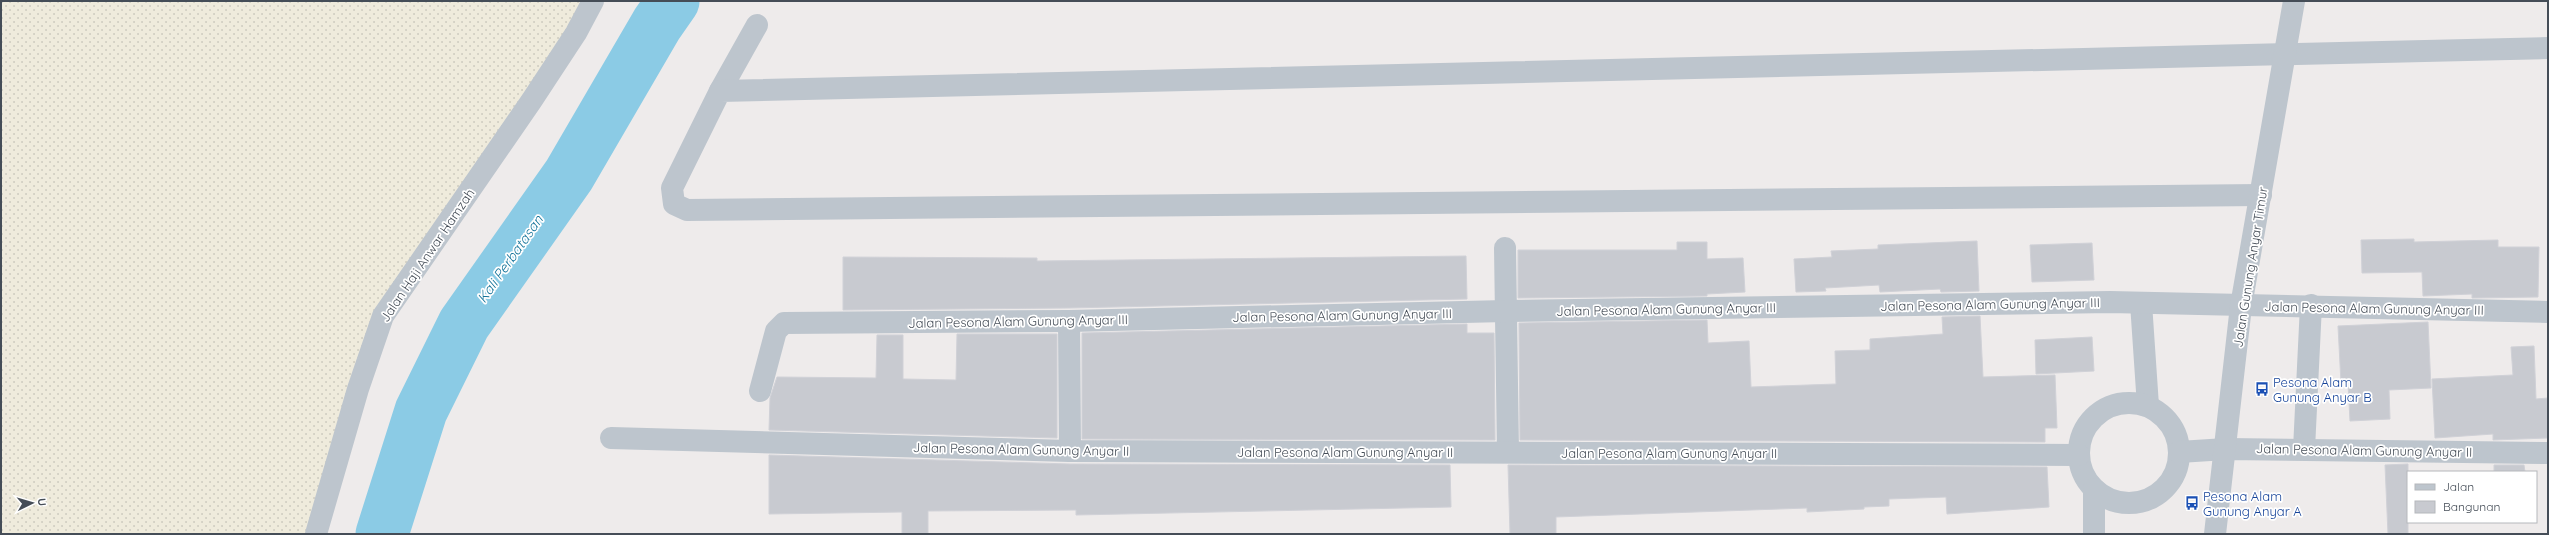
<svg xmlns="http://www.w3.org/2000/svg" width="2549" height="535" font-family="Quicksand,sans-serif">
  <defs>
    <pattern id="sand-dots" width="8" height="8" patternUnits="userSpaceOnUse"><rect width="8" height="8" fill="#efebdc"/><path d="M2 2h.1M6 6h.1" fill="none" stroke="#cecbbf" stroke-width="1.8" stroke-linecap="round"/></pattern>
  </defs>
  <rect width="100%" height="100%" fill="#eeebeb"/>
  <!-- sand -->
  <path fill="url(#sand-dots)" d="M1 1H593L383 316 316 534H1Z"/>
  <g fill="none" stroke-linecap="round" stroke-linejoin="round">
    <!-- river -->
    <path stroke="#8bcbe5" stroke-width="53" d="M382 534 421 411 464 324 569 175 657 24 673 1"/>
  </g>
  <!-- building -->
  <g fill="#c8cad0" stroke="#d0d1d7">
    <path d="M2414 239V242L2498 240V247H2539L2538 297 2472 298V294L2423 296 2422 272 2362 273 2361 240Z"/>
    <path d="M1977 241 1979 291 1941 292 1940 289 1880 292 1879 285 1825 288 1826 291 1796 292 1794 259 1832 257 1831 251 1878 249V245Z"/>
    <path d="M1677 242H1707V259L1743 258 1745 292 1707 294V296L1518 298V250H1677Z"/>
    <path d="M2092 243 2094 280 2032 282 2030 245Z"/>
    <path d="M1466 256 1467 299 1069 308 843 310V257L1037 258V261Z"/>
    <path d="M1980 316 1983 377 2055 375 2057 428H2045V442L1520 440 1519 323 1707 320 1708 343 1749 341 1751 387 1836 384 1835 351 1870 350V339L1943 334 1942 317Z"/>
    <path d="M2428 322 2431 388 2389 390 2390 419 2350 421 2348 383H2341L2338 326Z"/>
    <path d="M1467 324V333H1494L1495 440 1082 439V333Z"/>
    <path d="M957 334H1057V438L769 430 770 398 777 377 876 378 877 335H903V379L956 380Z"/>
    <path d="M2092 337 2094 371 2036 374 2035 340Z"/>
    <path d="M2534 346 2536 399 2548 398V438L2493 440V434L2435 438 2432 379 2513 375 2511 347Z"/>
    <path d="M769 455 1070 464 1450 465 1451 507 1076 515V510L928 511V534H902V512L769 514Z"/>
    <path d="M2408 464V534H2388L2385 465Z"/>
    <path d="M1508 465 2047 467 2049 507 1947 514 1946 497 1889 499V506L1864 507V509L1807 512V508L1556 517V534H1510Z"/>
    <path d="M2494 465H2524L2525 472H2494Z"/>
  </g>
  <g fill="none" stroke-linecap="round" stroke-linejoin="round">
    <!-- minor -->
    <g stroke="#bdc5cd" stroke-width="22">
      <path d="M720 91 757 25"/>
      <path d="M2261 195 687 210 674 204 672 188 720 91 2548 48"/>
      <path d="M1505 248 1508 452"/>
      <path d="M2141 303 2148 406"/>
      <path d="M1069 321 1070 451"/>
      <path d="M760 391 776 331 784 323 1069 321 1506 311 2110 302 2548 312"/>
      <circle cx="2129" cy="453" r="50"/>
      <path d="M611 438 1070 451 2079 455"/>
      <path d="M2304 449 2311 305"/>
      <path d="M2179 452 2226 449 2548 453"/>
      <path d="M2094 534V489"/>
    </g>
    <!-- tertiary -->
    <g stroke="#bdc5cd" stroke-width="22">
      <path d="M316 534 358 389 383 316 532 100 576 33 593 1"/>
      <path d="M2215 534 2241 306 2294 1"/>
    </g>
  </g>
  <!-- icons -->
  <defs>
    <symbol id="bus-bare" viewBox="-9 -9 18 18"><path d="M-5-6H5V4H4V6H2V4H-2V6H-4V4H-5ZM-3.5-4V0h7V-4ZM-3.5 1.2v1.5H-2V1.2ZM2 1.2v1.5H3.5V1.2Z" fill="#1a4fb4" stroke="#fff" stroke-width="2.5" paint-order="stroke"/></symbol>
  </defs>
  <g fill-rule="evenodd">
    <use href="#bus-bare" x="2252" y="379" width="20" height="20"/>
    <use href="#bus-bare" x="2182" y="493" width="20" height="20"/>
  </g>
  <g text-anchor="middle" stroke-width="3.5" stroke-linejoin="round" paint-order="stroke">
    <!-- street labels -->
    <g font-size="13" fill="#454d57" stroke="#fff">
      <text transform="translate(427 255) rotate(-56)" y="5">Jalan Haji Anwar Hamzah</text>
      <text transform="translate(2250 267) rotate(-81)" y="5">Jalan Gunung Anyar Timur</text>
      <text transform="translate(1990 304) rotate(-1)" y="5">Jalan Pesona Alam Gunung Anyar III</text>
      <text transform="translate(2374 308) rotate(1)" y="5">Jalan Pesona Alam Gunung Anyar III</text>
      <text transform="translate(1666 309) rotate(-1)" y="5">Jalan Pesona Alam Gunung Anyar III</text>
      <text transform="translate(1342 315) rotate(-1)" y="5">Jalan Pesona Alam Gunung Anyar III</text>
      <text transform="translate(1018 321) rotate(-1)" y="5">Jalan Pesona Alam Gunung Anyar III</text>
      <text transform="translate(1021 449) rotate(1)" y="5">Jalan Pesona Alam Gunung Anyar II</text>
      <text transform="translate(2364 450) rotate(1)" y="5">Jalan Pesona Alam Gunung Anyar II</text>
      <text x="1345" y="457">Jalan Pesona Alam Gunung Anyar II</text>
      <text x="1669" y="458">Jalan Pesona Alam Gunung Anyar II</text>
    </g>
    <!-- transit labels -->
    <g font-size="13" fill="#164399" stroke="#fff" text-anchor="start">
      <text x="2273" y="387">Pesona Alam<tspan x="2273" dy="15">Gunung Anyar B</tspan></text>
      <text x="2203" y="501">Pesona Alam<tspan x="2203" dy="15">Gunung Anyar A</tspan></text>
    </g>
    <!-- water labels -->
    <g font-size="14" font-style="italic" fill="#15749a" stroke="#fff">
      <text transform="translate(510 259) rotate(-55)" y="5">Kali Perbatasan</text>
    </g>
  </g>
  <!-- border -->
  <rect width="2549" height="535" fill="none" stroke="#454d57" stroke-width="4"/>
  <!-- legend -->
  <rect x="2407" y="471" width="130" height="52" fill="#ffffff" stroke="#b5b8bc"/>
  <rect x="2415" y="484" width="20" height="6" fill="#bdc5cd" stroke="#b5b8bc"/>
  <text x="2443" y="491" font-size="12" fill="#454d57">Jalan</text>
  <rect x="2415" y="501" width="20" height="12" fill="#c8cad0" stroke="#b5b8bc"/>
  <text x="2443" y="511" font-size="12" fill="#454d57">Bangunan</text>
  <!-- north arrow -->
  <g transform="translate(32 503) rotate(85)" stroke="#ffffff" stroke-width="3" paint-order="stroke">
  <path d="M0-3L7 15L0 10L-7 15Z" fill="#454d57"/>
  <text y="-6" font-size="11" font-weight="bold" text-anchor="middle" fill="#454d57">U</text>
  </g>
</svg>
